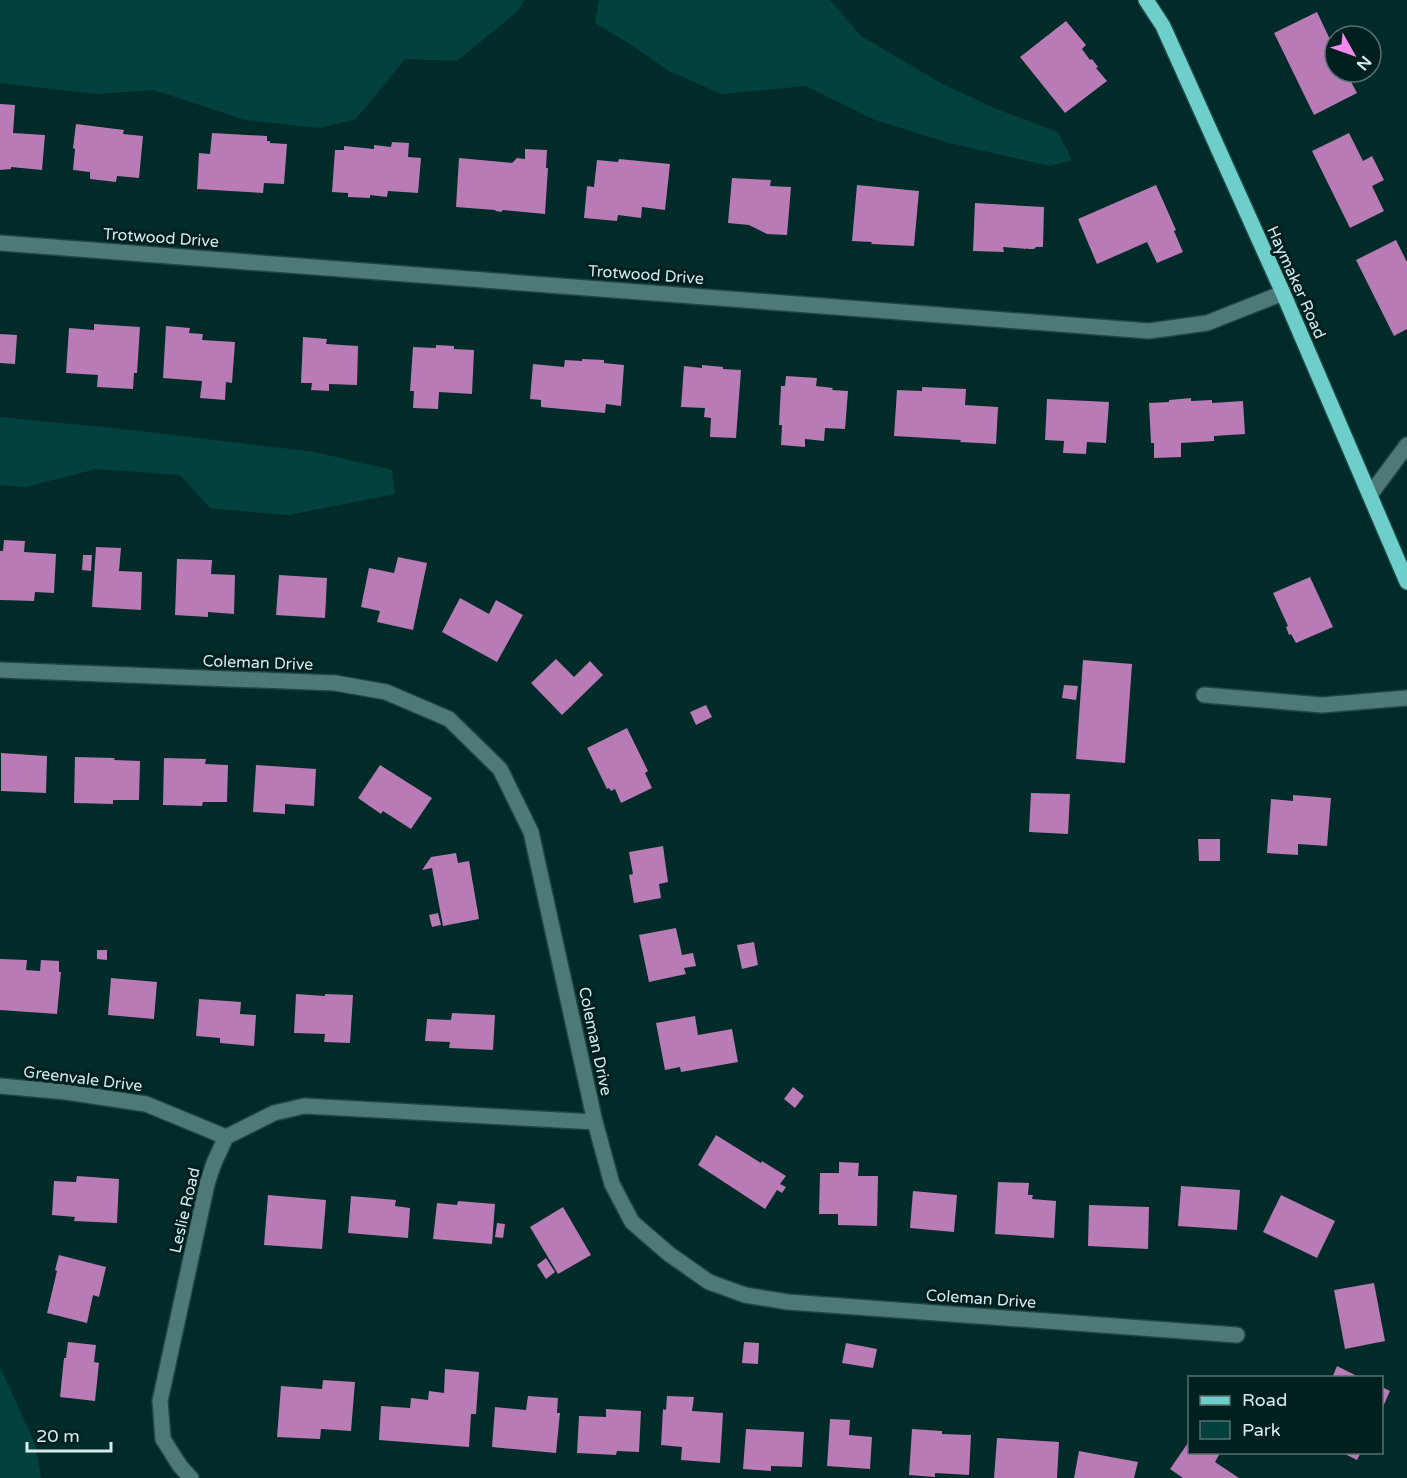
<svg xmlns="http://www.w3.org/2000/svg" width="1407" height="1478" font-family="'Varela Round',sans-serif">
  <rect width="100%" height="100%" fill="#002b29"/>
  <!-- green -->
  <g fill="#03413e">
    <path d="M0 0H524L518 11 457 61 405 59 356 119 319 128 245 120 154 90 95 94 0 83Z"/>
    <path d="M599 0H830L861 36 939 82 994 108 1058 132 1072 160 1050 166 949 143 875 120 806 86 721 94 667 70 633 46 595 23Z"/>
    <path d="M0 417 123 429 315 452 392 470 395 494 288 515 210 508 180 475 96 469 26 487 0 485Z"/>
    <path d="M0 1367 35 1444 41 1478H0Z"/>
  </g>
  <!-- building -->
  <g fill="#b97bb5">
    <path d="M1317 12 1335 50V72H1346L1357 93 1314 115 1274 33Z"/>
    <path d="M1066 21 1086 45 1082 49 1090 60 1092 59 1098 67 1096 68 1107 81 1065 113 1020 57Z"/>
    <path d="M0 104 15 105 13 133 45 135 42 170 11 167V169L0 170Z"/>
    <path d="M76 124 124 130 123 134 143 136 139 178 117 176 116 182 90 179V172L73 170 75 149 73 148Z"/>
    <path d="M212 133 267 136V141H270V143L287 144 284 184 264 183 263 193 197 189 199 153 210 154Z"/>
    <path d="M1349 133 1363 161 1372 156 1384 180 1372 186 1384 211 1350 228 1312 151Z"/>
    <path d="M392 142 409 143 408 157 421 158 418 193 388 191 387 197 370 195V198L348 197V193L332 192 335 150H344V146L374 149V145L391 147Z"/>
    <path d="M525 149 547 150 546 168H548L545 214 503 210 501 212 496 211 495 210 456 207 459 158 512 163 517 158 525 159Z"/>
    <path d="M619 159 670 164 665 210 642 207 641 218 618 215 617 221 584 218 587 186 594 187 597 160 618 162Z"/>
    <path d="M732 178 771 180 770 186 791 187 787 235 767 234 749 225 728 223Z"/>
    <path d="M857 185 919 191 914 246 871 244 872 242 852 241Z"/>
    <path d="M1156 185 1176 230 1174 231 1183 252 1157 263 1147 242 1097 264 1078 219Z"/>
    <path d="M975 203 1044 207 1043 247H1036L1034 249H1028L1026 247 1027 249 1003 247 1004 252 973 251Z"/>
    <path d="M1396 240 1407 262V329L1394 336 1356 260Z"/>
    <path d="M94 324 140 327 137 373H134L133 389 97 387 98 375 66 373 69 328 94 330Z"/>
    <path d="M166 326 190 328 189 333 203 334 202 340 235 342 232 383 226 382 225 400 200 398 202 381 163 378Z"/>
    <path d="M0 334 17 335 15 364 0 363Z"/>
    <path d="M303 337 327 339 326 344 358 346 357 385 329 384V391L311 390 312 383H301Z"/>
    <path d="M436 345 454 346V349L474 350 472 394 439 392 438 409 413 408 414 391H410L413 347 436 348Z"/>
    <path d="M582 359 604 360V363L624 365 621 406 606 404 605 413 541 407V400L530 399 533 364 564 367 565 360 582 361Z"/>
    <path d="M702 365 723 367V369L741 370 736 438 710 437 711 418 704 417 705 408 681 407 684 366 702 368Z"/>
    <path d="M786 376 817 378 816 386 833 388 832 390 848 391 845 429 825 428 824 441 805 439V447L781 445 782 425H779L781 386H785Z"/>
    <path d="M922 387 966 389 965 405 998 407 996 444 960 442 961 440 894 436 897 390 922 391Z"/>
    <path d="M1191 398V401L1212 400V403L1243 401 1245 434 1214 436V441L1181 443V457L1154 458V443H1151L1149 403 1169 402V400Z"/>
    <path d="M1047 399 1109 402 1106 443 1087 442 1086 454 1063 453 1064 441 1045 440Z"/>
    <path d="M4 540 25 541 24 552 56 554 54 593 35 592 34 601 0 600V551H3Z"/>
    <path d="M96 547 121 548 119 571 142 572 141 610 92 607Z"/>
    <path d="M83 555H92L91 571 82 570Z"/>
    <path d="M398 557 427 563 413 630 377 622 380 611 361 607 369 568 394 573Z"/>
    <path d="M177 559 212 560 211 574 235 575 234 614 208 612V617L175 615Z"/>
    <path d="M279 575 327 578 325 618 276 615Z"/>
    <path d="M1310 577 1333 627 1296 643 1291 634 1289 635 1286 627 1288 626 1273 593Z"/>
    <path d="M460 598 489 614 496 600 523 615 497 662 442 632Z"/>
    <path d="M556 659 574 677 590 661 603 675 562 715 531 683Z"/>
    <path d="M1083 660 1132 664 1125 763 1076 759Z"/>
    <path d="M1064 685 1078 686 1076 700 1062 698Z"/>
    <path d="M706 705 712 717 696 725 690 712Z"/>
    <path d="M627 728 648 771 645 773 652 788 621 803 615 789 611 791 609 788 607 789 587 748Z"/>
    <path d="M1 753 47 756 46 793 1 791Z"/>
    <path d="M75 757 115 758 114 760 140 761 139 800H113V804L74 803Z"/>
    <path d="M164 758 206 759 205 764 228 765 227 802H203L202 806 163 805Z"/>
    <path d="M256 765 316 769 314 806 285 804V814L253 812Z"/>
    <path d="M380 765 432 798 411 829 383 811 381 814 358 798Z"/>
    <path d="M1031 793 1070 794 1068 834 1029 832Z"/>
    <path d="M1293 795 1331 798 1327 846 1298 844V855L1267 853 1271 799 1293 801Z"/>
    <path d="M1198 839H1220V861H1199Z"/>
    <path d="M663 846 668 882 659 884 661 898 634 903 629 875 633 874 629 852Z"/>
    <path d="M456 853 458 863 469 861 479 919 443 926 432 868 422 870 431 857Z"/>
    <path d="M438 913 441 925 432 927 429 915Z"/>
    <path d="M676 928 682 955 693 953 696 966 684 968 686 974 649 982 639 935Z"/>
    <path d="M754 942 758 965 742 969 737 945Z"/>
    <path d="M97 950H107V960L97 959Z"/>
    <path d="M0 959 27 960 26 970 40 971 41 960 59 961V972H61L57 1014 0 1010Z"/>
    <path d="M111 978 157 982 154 1019 108 1015Z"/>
    <path d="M296 994 325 996V994L353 995 350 1043 324 1042 325 1034 294 1033Z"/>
    <path d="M199 999 241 1002 240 1014 256 1015 254 1046 220 1043V1038L196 1036Z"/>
    <path d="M452 1013 495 1015 493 1050 449 1048 450 1042 425 1041 427 1019 451 1020Z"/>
    <path d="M695 1016 698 1035 732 1029 738 1062 681 1072 680 1067 665 1070 656 1023Z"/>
    <path d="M793 1087 804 1096 795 1108 784 1099Z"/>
    <path d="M716 1135 761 1163 762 1161 786 1176 780 1184 786 1187 782 1193 777 1190 765 1209 698 1165Z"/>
    <path d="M839 1162 859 1163 858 1176H878L877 1226 838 1225V1214H819L820 1173H839Z"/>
    <path d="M77 1176 119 1179 117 1223 74 1221 75 1217 52 1215 54 1181 76 1182Z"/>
    <path d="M998 1182 1029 1183 1028 1195H1033L1032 1199 1056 1201 1054 1238 995 1234Z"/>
    <path d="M1181 1186 1240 1190 1237 1230 1178 1226Z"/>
    <path d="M913 1191 957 1195 954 1232 910 1228Z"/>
    <path d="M268 1195 326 1200 322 1249 264 1245Z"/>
    <path d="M1281 1195 1335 1221 1317 1258 1263 1232Z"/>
    <path d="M351 1196 396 1200 395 1206 410 1208 408 1238 348 1233Z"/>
    <path d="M458 1201 495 1204 492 1244 433 1239 437 1203 457 1205Z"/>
    <path d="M1089 1205 1149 1207 1148 1249 1088 1246Z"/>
    <path d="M563 1207 591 1255 558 1274 530 1227Z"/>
    <path d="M497 1223 505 1224 503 1238 495 1237Z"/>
    <path d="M59 1255 106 1267 99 1297 93 1295 87 1323 47 1313 57 1271 55 1270Z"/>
    <path d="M546 1258 555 1272 546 1279 537 1265Z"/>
    <path d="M1374 1283 1385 1341 1345 1349 1334 1290Z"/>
    <path d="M68 1342 96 1345 94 1362 99 1363 95 1401 60 1397 64 1358H66Z"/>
    <path d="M744 1342 759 1343 758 1364 742 1363Z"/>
    <path d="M846 1343 877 1349 873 1368 842 1363Z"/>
    <path d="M1337 1366 1361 1378H1332Z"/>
    <path d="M445 1369 479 1372 476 1414H471L469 1447 379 1440 381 1406 410 1408 411 1398 428 1400 429 1391 444 1393Z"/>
    <path d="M323 1380 355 1382 351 1431 321 1429 320 1439 277 1437 281 1386 322 1389Z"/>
    <path d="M1382 1387 1390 1391 1382 1409Z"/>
    <path d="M528 1396 558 1398 557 1413H560L556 1453 492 1447 495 1407 526 1410Z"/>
    <path d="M667 1396 694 1397 692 1411 723 1413 720 1463 681 1460 682 1447 661 1445 663 1409 666 1410Z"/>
    <path d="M606 1409 641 1411 639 1452 617 1451 616 1455 577 1453 579 1416 606 1417Z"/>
    <path d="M830 1419 850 1420 849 1435 872 1437 870 1469 827 1466Z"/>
    <path d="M746 1429 804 1432 802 1467 771 1466V1471L743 1469Z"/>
    <path d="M912 1429 942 1431V1434L971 1435 969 1475 935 1473V1477L909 1475Z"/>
    <path d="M997 1438 1059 1442 1057 1478H994Z"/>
    <path d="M1190 1440V1452H1214L1219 1455 1215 1462 1239 1478H1183L1170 1469Z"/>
    <path d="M1079 1451 1138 1462 1134 1478H1074Z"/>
    <path d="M1341 1452H1361L1357 1460Z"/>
  </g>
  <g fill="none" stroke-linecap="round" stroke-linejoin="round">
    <defs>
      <g id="minor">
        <path d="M0 243 1149 331 1207 323 1283 293"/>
        <path d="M1370 495 1407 445"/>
        <path d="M0 670 335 683 386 692 449 719 500 769 531 832 595 1122 612 1184 632 1222 669 1254 709 1282 745 1295 788 1302 1237 1335"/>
        <path d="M1204 695 1322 705 1407 698"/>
        <path d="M0 1086 66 1092 146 1104 226 1137"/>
        <path d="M191 1478 180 1466 163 1439 160 1401 207 1184 214 1163 226 1137 274 1113 304 1106 595 1122"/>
      </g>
      <path id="major" d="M1146 0 1163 26 1283 293 1407 582"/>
    </defs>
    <!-- minor casing -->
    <use href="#minor" stroke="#1e4644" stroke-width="18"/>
    <!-- major casing -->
    <use href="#major" stroke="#1e4644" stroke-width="18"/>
    <!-- minor -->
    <use href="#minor" stroke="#4d7976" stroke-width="15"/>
    <!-- major -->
    <use href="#major" stroke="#6ecfca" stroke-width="15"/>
  </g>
  <g text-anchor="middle" stroke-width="6" stroke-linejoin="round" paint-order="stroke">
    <!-- street labels -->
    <g font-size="16" fill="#d6ecea" stroke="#00201f">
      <text transform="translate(161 237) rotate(4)" y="6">Trotwood Drive</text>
      <text transform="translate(646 274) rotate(4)" y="6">Trotwood Drive</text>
      <text transform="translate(1297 282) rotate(66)" y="6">Haymaker Road</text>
      <text transform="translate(258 662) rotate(2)" y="6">Coleman Drive</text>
      <text transform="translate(596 1041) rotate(78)" y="6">Coleman Drive</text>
      <text transform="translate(83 1078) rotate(7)" y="6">Greenvale Drive</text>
      <text transform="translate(184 1210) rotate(-77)" y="6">Leslie Road</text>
      <text transform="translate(981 1298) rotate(4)" y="6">Coleman Drive</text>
    </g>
  </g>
  <!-- legend -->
  <rect x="1188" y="1376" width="195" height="78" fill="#00201f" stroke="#567270" stroke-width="1.5"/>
  <rect x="1200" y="1396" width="30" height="9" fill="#6ecfca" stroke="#567270" stroke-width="1.5"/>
  <text x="1242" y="1406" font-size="18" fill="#d6ecea">Road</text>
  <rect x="1200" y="1421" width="30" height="18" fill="#03413e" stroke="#567270" stroke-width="1.5"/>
  <text x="1242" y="1436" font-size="18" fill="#d6ecea">Park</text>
  <!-- north arrow -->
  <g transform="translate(1353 54) rotate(130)"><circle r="28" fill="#00201f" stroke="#567270" stroke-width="1.5"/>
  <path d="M0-4.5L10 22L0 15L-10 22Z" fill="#f589ef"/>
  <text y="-9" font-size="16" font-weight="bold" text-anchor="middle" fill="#d6ecea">N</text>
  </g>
  <!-- scale -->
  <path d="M27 1442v9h84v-9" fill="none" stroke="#d6ecea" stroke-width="3"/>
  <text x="36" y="1442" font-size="18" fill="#d6ecea" stroke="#00201f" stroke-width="4.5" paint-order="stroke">20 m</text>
</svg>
